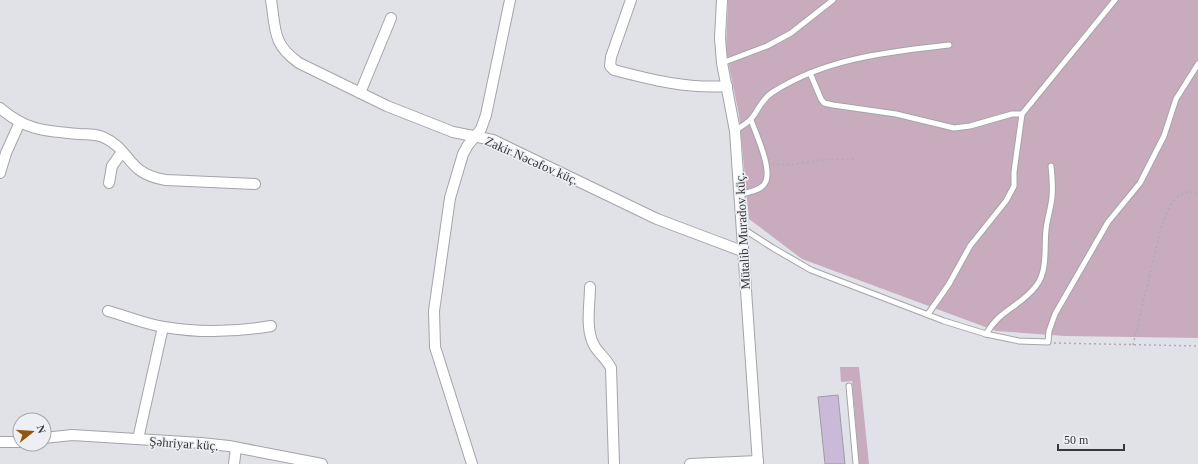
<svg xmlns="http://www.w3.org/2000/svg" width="1198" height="464" font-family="'Times New Roman',serif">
  <rect width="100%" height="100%" fill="#e1e2e7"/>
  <!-- green -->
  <g fill="#c8acbe">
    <path d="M728 0H1198V338L1065 336 996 331 802 259 749 219 739 115 726 51Z"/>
    <path d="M840 367H859L869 464H859L852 381 841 382Z"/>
  </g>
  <!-- building -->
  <path fill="#cbb9da" stroke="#9f9ca1" d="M838 395 845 464H825L818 397Z"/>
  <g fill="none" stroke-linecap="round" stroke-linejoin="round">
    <defs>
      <g id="service">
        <path d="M722 63 767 46 791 33 833 0"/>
        <path d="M810 73 821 99 824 103 833 105 896 114 954 128 970 126 1012 114H1022"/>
        <path d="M735 131C740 127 746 124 750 120 759 111 760 100 773 92 826 58 888 52 949 45"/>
        <path d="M740 195C747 192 761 191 765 183 773 170 756 134 751 120"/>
        <path d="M742 228 773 248 811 270 944 321 986 334 1019 341 1048 342 1049 331 1055 314 1108 222 1140 183 1164 136 1176 99 1198 64"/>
        <path d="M928 314 949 284 970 246 1006 201 1014 186V172L1022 114 1115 0"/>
        <path d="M986 334C1000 309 1019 308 1036 286 1048 271 1044 248 1046 230 1047 219 1051 208 1052 197 1053 187 1052 176 1051 166"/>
        <path d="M849 386 856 464"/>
      </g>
      <g id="minor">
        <path d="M271 0C276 30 272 44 299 63L387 106 453 132 493 140 657 219 742 251"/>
        <path d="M631 0 611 57 610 66 614 70C652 80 688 89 727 86"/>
        <path d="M722 0 720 38 722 63 735 131 758 464"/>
        <path d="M360 93 391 18"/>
        <path d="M0 108C27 131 45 131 79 134 86 134 96 134 103 137 132 150 126 174 166 180L255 184"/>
        <path d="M0 173 6 153 20 122"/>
        <path d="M109 183 112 166 122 152"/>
        <path d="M590 287C590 304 585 329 594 345 598 353 606 358 611 368L614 464"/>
        <path d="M108 311C126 316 145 324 164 327 199 333 236 332 271 326"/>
        <path d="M44 438 72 435 201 443 229 446 322 464"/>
        <path d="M138 439 163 327"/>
        <path d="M0 442H20"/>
        <path d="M234 464 236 448"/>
        <path d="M472 464 435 347 434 311 450 198 463 154 468 145 481 129 486 115 510 0"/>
        <path d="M690 464 758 461"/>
      </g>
    </defs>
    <!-- service casing -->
    <use href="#service" stroke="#a4a4a9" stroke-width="7"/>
    <!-- minor casing -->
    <use href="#minor" stroke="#a4a4a9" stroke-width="12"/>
    <!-- path -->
    <g stroke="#acacb1" stroke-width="1.5" stroke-dasharray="2 3" stroke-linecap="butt">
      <path d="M772 164 790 165 821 160 856 159"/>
      <path d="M1054 343 1198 346"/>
      <path d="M1133 345 1161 228C1166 212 1177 184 1198 194"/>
    </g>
    <!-- service -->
    <use href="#service" stroke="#fff" stroke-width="5"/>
    <!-- minor -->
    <use href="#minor" stroke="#fff" stroke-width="10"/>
  </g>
  <g text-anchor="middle" stroke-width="3" stroke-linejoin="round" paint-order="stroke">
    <!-- street labels -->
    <g font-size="13" fill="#38383a" stroke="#eeeff4">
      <text transform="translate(532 160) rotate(24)" y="5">Zakir Nəcəfov küç.</text>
      <text transform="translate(742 231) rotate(-93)" y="5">Mütalib Muradov küç.</text>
      <text transform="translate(184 443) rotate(4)" y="5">Şəhriyar küç.</text>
    </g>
  </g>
  <!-- north arrow -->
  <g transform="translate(32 432) rotate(73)"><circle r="19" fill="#eeeff4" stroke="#a5a6aa"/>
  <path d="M0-3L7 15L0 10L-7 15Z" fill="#8f560f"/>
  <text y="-6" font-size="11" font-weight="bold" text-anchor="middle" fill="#38383a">N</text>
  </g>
  <!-- scale -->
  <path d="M1058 444v6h66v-6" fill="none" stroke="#38383a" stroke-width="2"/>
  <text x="1064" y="444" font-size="12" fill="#38383a" stroke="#eeeff4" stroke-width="3" paint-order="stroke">50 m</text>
</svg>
